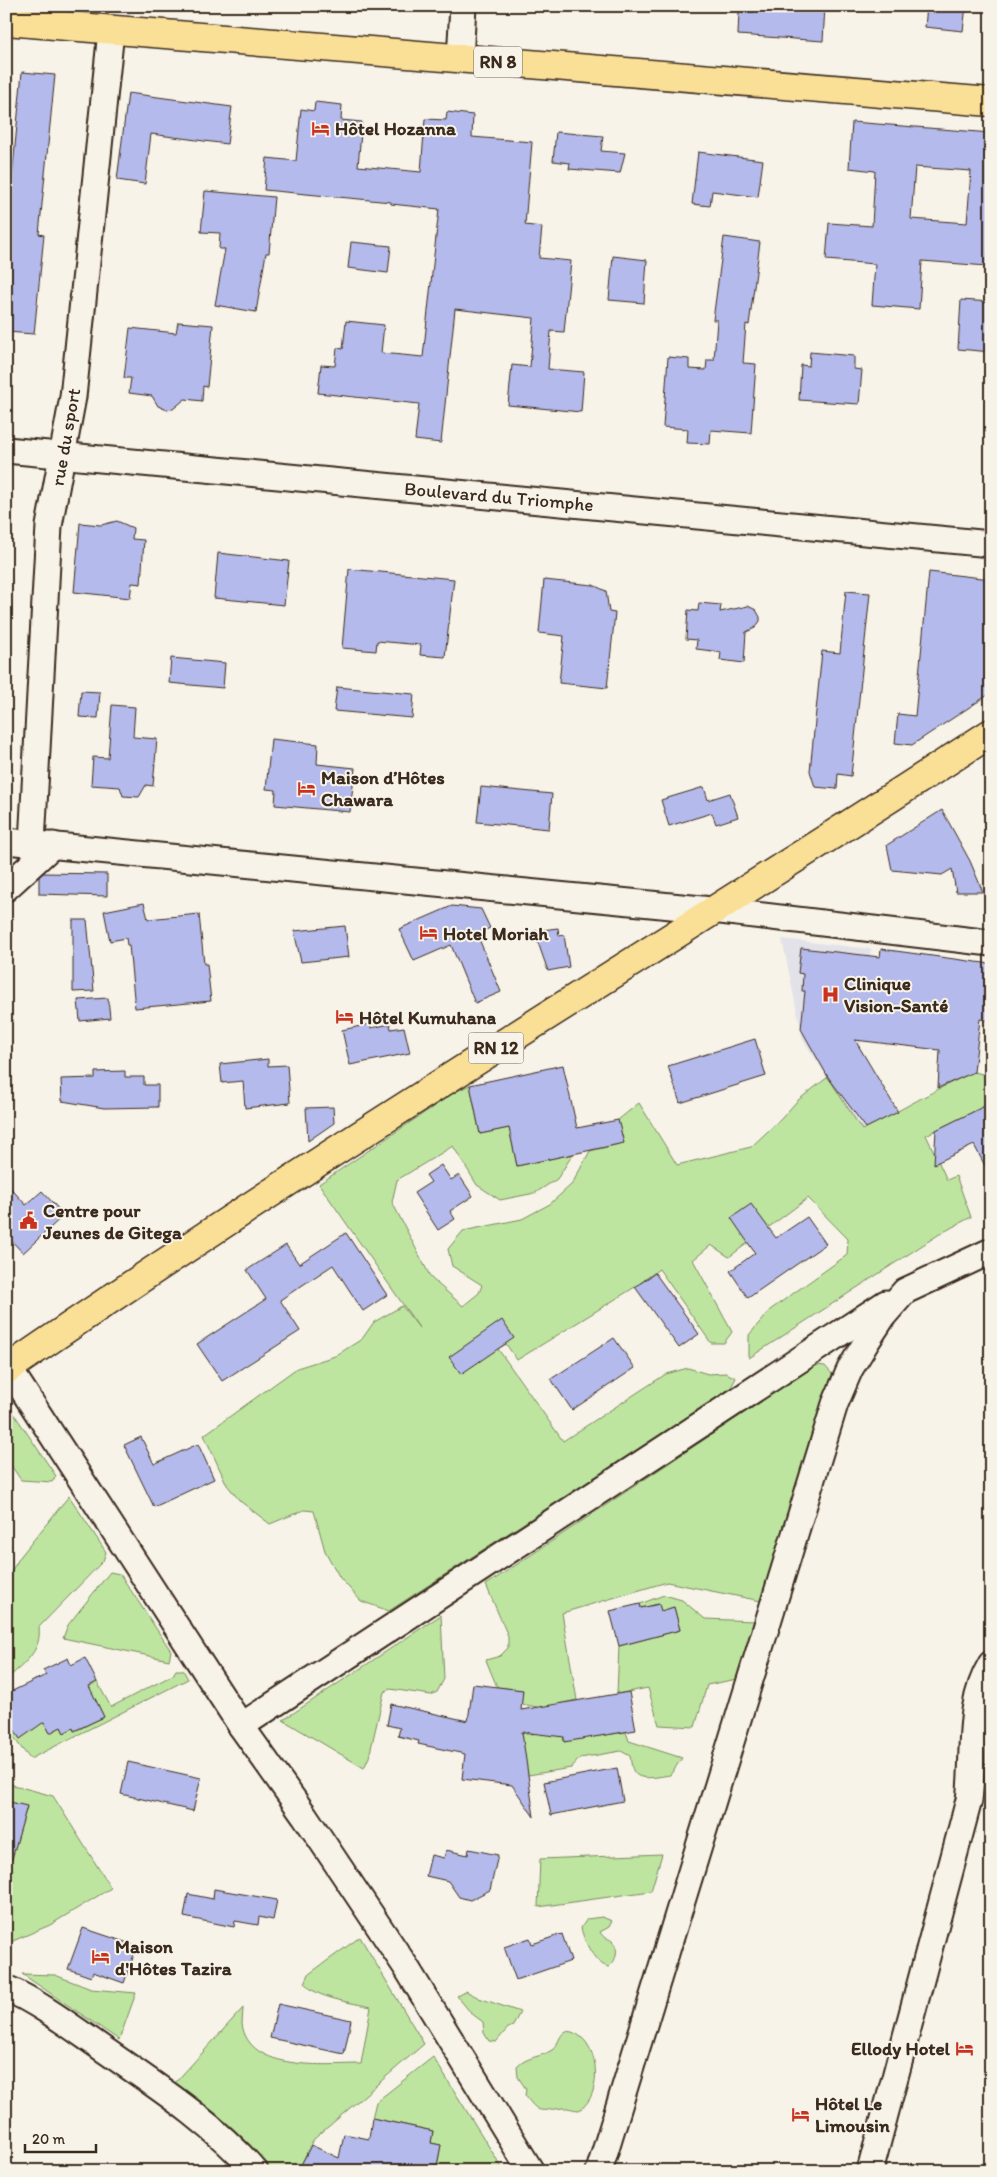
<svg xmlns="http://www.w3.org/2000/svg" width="997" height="2177" font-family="Itim,sans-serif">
  <rect width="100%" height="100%" fill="#f7f3e8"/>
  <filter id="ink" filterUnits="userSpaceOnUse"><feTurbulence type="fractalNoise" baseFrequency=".02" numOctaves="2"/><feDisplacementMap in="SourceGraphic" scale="10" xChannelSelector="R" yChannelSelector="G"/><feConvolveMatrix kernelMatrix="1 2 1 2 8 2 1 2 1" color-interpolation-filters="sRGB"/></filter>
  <g filter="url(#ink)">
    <!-- built -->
    <path fill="#e3e2e9" d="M782 939 871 949 860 1049 898 1112 862 1130 803 1040Z"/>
    <!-- green -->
    <g fill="#bde5a0" stroke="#7c885f">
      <path d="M974 1072 991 1076V1103L926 1135 947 1180 956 1176 971 1217 938 1235 749 1358V1335L770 1310 847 1255 848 1239 808 1198 729 1257 711 1245 693 1260 732 1332 724 1343H711L659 1269 635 1287 517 1360 506 1344 498 1349 563 1441 666 1374 688 1368 708 1374 726 1373 736 1378 730 1389 389 1611 361 1601 340 1578 325 1551 314 1511 304 1510 270 1524 240 1501 227 1485 204 1435 297 1368 335 1356 362 1339 374 1322 402 1306 420 1329 319 1184 455 1092 470 1085 480 1134 509 1128 517 1166 573 1154 557 1179 535 1193 500 1200 477 1185 453 1146 397 1180 392 1202 431 1278 463 1306 479 1293 482 1285 452 1266 448 1249 463 1231 522 1219 550 1204 572 1184 590 1151 623 1143 618 1120 639 1103 677 1165 751 1147 782 1118 797 1101 828 1077 862 1130C900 1111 935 1089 974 1072Z"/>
      <path d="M816 1365 825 1366 832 1374 761 1601 667 1582 562 1613 577 1700 558 1704 564 1741 626 1732 629 1741 682 1758 670 1775C661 1776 640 1782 634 1772 631 1768 631 1760 630 1756L621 1751 580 1758 571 1768 528 1775 518 1732 534 1734 537 1707 521 1704 522 1690 497 1687 486 1660 500 1656 508 1648V1636L486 1585Z"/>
      <path d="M6 1407 10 1408 56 1476 52 1482 21 1480 6 1458Z"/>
      <path d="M69 1496 106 1552 103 1561 39 1627C42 1652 23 1664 6 1680V1580L20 1557Z"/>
      <path d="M110 1572 120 1574 171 1651 169 1660 63 1638 68 1625Z"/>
      <path d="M664 1595 682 1600 705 1619 754 1621 737 1679 707 1685 695 1727 659 1725 648 1688 617 1694 619 1646 680 1630 674 1607 661 1611 658 1604 641 1608 640 1604Z"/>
      <path d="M441 1615 444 1679 437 1692 431 1695 390 1689 384 1692 369 1757 364 1768 283 1720Z"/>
      <path d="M176 1670H183L188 1679 30 1759C24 1751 8 1732 6 1723 3 1707 26 1688 36 1679L47 1701 37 1707 50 1732 61 1727 64 1733 73 1728 75 1731 104 1717 96 1701 84 1689 97 1682 111 1707 173 1675Z"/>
      <path d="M6 1783 53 1796 111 1888 50 1925 6 1944V1875L27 1807 6 1801Z"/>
      <path d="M662 1854 651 1891 538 1907 540 1859Z"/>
      <path d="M602 1917 612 1921 609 1927 600 1932C603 1938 607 1937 612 1941 620 1949 616 1961 609 1967 595 1965 584 1941 581 1928L587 1919Z"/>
      <path d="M360 1937 424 2044 314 2139 300 2167 309 2171H267L174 2084 243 2008C243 2013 242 2019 242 2024 249 2073 326 2064 361 2064L371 2007C354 2003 314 1998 305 1983L309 1974Z"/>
      <path d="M22 1974 55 1975 91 1989 136 1993 119 2040Z"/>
      <path d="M466 1991 479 1998 520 2012 513 2026 508 2028 496 2042 489 2041 484 2033 483 2022 471 2013 457 1996Z"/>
      <path d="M566 2031C600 2033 605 2096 579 2110 573 2110 568 2107 563 2108 540 2110 540 2116 525 2095L526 2089 518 2077 517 2067C527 2056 540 2058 552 2050 559 2045 558 2036 566 2031Z"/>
      <path d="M433 2057 504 2171H436L441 2145 431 2143 433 2131 372 2118 376 2102Z"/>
    </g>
    <!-- building -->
    <g fill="#b4baeb" stroke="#3b2a1e" fill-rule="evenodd">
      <path d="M755 6H825L823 41 738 35 739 11 754 12Z"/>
      <path d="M927 6H966L963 31 925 27Z"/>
      <path d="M22 72 55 75 39 234 44 235 34 334 6 332V278L11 231H7Z"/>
      <path d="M128 93 232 107 227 144 151 134 145 184 117 180Z"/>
      <path d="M315 102 342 105 341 120 362 122 358 166 421 172 425 119 446 120 447 112 473 115 472 137 532 142 525 225 542 227 539 258 571 261 564 332 551 331 548 369 584 372 581 412 508 405 512 365 530 367 534 318 455 309 441 443 415 440 419 404 318 393 321 365 335 366 337 348 343 349 346 321 384 325 381 353 423 357 439 209 391 204V202L264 190 267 158 296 161 301 109 314 111Z"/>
      <path d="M852 122 991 133V216L987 266 922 261 919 309 872 305 875 264 826 260 829 223 872 226 875 171 849 168ZM915 167 971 171 967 223 911 219Z"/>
      <path d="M556 132 603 136 601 151 625 153 620 173 569 169 570 163 553 161Z"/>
      <path d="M698 152 763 160 758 197 712 191 710 206 692 204Z"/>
      <path d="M205 191 274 197 269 253H266L256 312 215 305 225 249H219L220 233 201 232Z"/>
      <path d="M724 237 760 242 749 325 746 324 743 363 756 364 751 433 711 430 710 444 687 443 688 429 663 427 668 357 689 359V369L706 370 707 360H714L717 320H713Z"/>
      <path d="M351 242 391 246 388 273 348 268Z"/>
      <path d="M613 256 647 260 644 303 609 300Z"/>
      <path d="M961 300 991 302V352L958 349Z"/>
      <path d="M178 322 213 325 207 387 203 386 202 401 185 399 173 409 167 410 158 406 152 396 129 393 131 378H124L130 328 176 333Z"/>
      <path d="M810 352 854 356V369L862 370 859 404 799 400 801 365 809 366Z"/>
      <path d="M117 521 133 528 132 539 144 540 141 584 132 583 130 598 74 592 80 523 101 525Z"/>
      <path d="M218 553 289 561 284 605 214 598Z"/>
      <path d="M349 569 454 579 445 657 420 655 421 645 377 641 376 651 342 648Z"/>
      <path d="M929 572 991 579V693L912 745 895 743 898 714 915 716Z"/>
      <path d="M544 580 593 585 606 591 609 612 615 613 607 688 559 683 564 636 539 633Z"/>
      <path d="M846 591 870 593 851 776 838 774 837 789 815 787 810 771 822 651 840 653Z"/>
      <path d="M699 603 721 605 720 612 748 606 756 610 760 617V621L755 628 746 632 744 663 720 660 721 652 696 649 697 640 686 639 688 610 698 611Z"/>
      <path d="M171 658 225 663 223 688 169 683Z"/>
      <path d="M337 687 414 694 412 718 334 711Z"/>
      <path d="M81 691 100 692 98 718 79 717Z"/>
      <path d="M112 705 135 707 133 737 157 739 153 786 146 785 139 797 123 796 120 787 91 785 93 757 108 758Z"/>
      <path d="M271 739 318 744 317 764 355 768 350 812 275 805 276 790 266 789Z"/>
      <path d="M481 787 552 794 549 829 477 822Z"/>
      <path d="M704 787 708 800 730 793 738 817 716 824 712 813 669 826 661 800Z"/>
      <path d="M942 810 970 861 983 892H956L952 869 942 875 892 870 887 845Z"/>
      <path d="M43 873 107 874V896L39 894V877Z"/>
      <path d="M144 903 148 919 199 914 204 964H207L211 1001 135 1008 129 945H127L126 938 110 941 104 911Z"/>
      <path d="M452 906 481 909 490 928 477 934 501 992 475 1003 451 945 414 961 399 929Z"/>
      <path d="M73 920H87L94 991 73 992Z"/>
      <path d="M345 926 349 957 301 962 294 931Z"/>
      <path d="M558 928 559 936 564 935 569 967 548 971 534 931Z"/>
      <path d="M801 948 880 957 881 949 991 964V1021L980 1019 974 1072 938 1088 940 1050 855 1040 898 1112 866 1128 828 1077 801 1029 805 991H802L803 974 798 973Z"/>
      <path d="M108 998 110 1018 80 1021 78 1000Z"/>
      <path d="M370 1024 371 1028 390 1024 391 1029 404 1027 410 1053 350 1065 342 1030Z"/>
      <path d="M755 1039 766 1076 680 1103 668 1066Z"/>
      <path d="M268 1059V1066L287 1065 290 1103 245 1108 243 1081 222 1083 220 1064Z"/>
      <path d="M563 1065 577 1128 618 1120 624 1143 517 1166 509 1128 480 1134 470 1085Z"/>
      <path d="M125 1071V1077H144V1085H158V1107L104 1108 62 1101 61 1079 95 1078V1072Z"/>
      <path d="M991 1103V1177L974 1145 934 1164 936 1130Z"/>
      <path d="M333 1107 334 1123 308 1141 306 1108Z"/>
      <path d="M441 1165 451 1180 459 1175 473 1196 450 1211 455 1219 438 1230 414 1193 431 1182 426 1175Z"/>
      <path d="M6 1183 26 1205 42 1191 64 1215 23 1253 6 1235Z"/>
      <path d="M751 1204 776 1238 807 1217 826 1244 748 1298 730 1271 755 1253 731 1218Z"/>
      <path d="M346 1233 387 1295 363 1311 333 1265 280 1300 300 1331 222 1381 197 1344 266 1299 247 1270 286 1245 299 1264Z"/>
      <path d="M655 1273 699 1334 679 1348 635 1287Z"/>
      <path d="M502 1320 514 1338 461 1374 449 1357Z"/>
      <path d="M614 1338 635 1368 572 1410 551 1379Z"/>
      <path d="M141 1437 154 1464 198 1444 214 1479 154 1507 124 1445Z"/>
      <path d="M640 1604 641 1608 659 1604 661 1611 674 1607 680 1630 619 1646 610 1611Z"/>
      <path d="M68 1658 71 1665 85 1658 97 1682 89 1686 104 1717 74 1731 73 1728 64 1733 61 1727 50 1733 44 1722 20 1739 6 1717V1694L46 1675 43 1670Z"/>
      <path d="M473 1684 523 1690 521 1710 629 1692 636 1730 564 1742V1737L522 1732 534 1817 512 1785 462 1779 465 1754 418 1744 419 1741 398 1736 400 1728 387 1725 391 1704 468 1721Z"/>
      <path d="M128 1762 201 1778 193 1811 121 1794Z"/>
      <path d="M617 1768 623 1801 551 1815 544 1782Z"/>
      <path d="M6 1801 27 1806 12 1859 6 1858Z"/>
      <path d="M469 1849 498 1855 490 1890 470 1900 459 1897 448 1881 426 1876 431 1855 444 1858 446 1850 468 1855Z"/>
      <path d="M214 1889 277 1900 273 1920 259 1917 258 1925 235 1921 234 1927 184 1917 188 1894 213 1899Z"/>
      <path d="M83 1928 137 1946 124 1983 93 1972 91 1977 68 1969Z"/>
      <path d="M562 1934 571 1961 516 1980 504 1947 530 1938 532 1944Z"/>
      <path d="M278 2004 351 2020 344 2054 270 2038Z"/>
      <path d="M372 2118 433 2131 431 2143 441 2145 436 2171H298L311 2145 339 2158 344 2134 369 2139Z"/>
    </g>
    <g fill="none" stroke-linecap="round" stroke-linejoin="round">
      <defs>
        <g id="street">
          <path d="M460 59 463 6"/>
          <path d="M6 450 991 544"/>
          <path d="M6 841 712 910 991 943"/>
          <path d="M32 843 49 526 73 397 111 31"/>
          <path d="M6 888 53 845"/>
          <path d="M6 1364 241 1726 305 1816 406 1967 531 2171"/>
          <path d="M241 1726 886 1303"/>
          <path d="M6 1988C42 2004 74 2029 106 2051 158 2087 213 2123 255 2171"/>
          <path d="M599 2171 835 1404 850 1369 867 1341 884 1315 905 1291 991 1251"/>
          <path d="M870 2171 969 1800C975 1754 966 1705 991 1664"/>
        </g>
        <g id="primary">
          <path d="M6 21 991 102"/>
          <path d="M6 1370C328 1148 663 946 991 733"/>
        </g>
      </defs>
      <!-- street casing -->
      <use href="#street" stroke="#3b2a1e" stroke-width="29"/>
      <!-- primary casing -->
      <use href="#primary" stroke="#3b2a1e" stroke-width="31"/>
      <!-- street -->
      <use href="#street" stroke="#f7f3e8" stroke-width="25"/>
      <!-- primary -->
      <use href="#primary" stroke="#fadf96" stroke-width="28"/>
    </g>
  </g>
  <!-- icons -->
  <defs>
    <symbol id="hotel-bare" viewBox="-9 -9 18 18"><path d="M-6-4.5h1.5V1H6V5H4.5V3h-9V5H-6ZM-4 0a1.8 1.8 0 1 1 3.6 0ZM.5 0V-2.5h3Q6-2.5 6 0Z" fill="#c8321e" stroke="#f7f3e8" stroke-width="2.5" paint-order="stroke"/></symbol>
    <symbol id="hospital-bare" viewBox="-9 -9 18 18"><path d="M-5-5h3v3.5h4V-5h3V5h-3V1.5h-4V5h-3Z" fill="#c8321e" stroke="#f7f3e8" stroke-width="2.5" paint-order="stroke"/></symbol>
    <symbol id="civic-bare" viewBox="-9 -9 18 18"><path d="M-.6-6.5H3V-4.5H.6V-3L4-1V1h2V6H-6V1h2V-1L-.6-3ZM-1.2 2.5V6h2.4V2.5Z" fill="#c8321e" stroke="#f7f3e8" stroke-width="2.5" paint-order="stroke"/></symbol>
  </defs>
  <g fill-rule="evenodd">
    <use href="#hotel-bare" x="308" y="116" width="25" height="25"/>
    <use href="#hotel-bare" x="294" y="776" width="25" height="25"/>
    <use href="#hotel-bare" x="416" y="920" width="25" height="25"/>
    <use href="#hospital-bare" x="818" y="982" width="25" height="25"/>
    <use href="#hotel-bare" x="332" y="1004" width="25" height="25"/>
    <use href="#civic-bare" x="16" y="1208" width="25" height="25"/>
    <use href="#hotel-bare" x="88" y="1944" width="25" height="25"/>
    <use href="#hotel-bare" x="952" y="2036" width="25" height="25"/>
    <use href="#hotel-bare" x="788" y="2102" width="25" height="25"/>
  </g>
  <g text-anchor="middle" stroke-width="4" stroke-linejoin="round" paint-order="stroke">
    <!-- shield labels -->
    <g fill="#f7f3e8" stroke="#73665b" stroke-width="1">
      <rect x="474" y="46.5" width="48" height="31" rx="4"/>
      <rect x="468.5" y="1032.5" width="55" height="31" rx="4"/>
    </g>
    <g font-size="18" font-weight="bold" fill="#3b2a1e">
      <text x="498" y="68">RN 8</text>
      <text x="496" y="1054">RN 12</text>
    </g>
    <!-- poi labels -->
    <g font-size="19" font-weight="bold" fill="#3b2a1e" stroke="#f7f3e8" text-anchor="start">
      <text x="335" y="135">Hôtel Hozanna</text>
      <text x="321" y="784">Maison d’Hôtes<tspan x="321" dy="22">Chawara</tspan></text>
      <text x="443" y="940">Hotel Moriah</text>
      <text x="844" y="990">Clinique<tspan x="844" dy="22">Vision-Santé</tspan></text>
      <text x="359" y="1024">Hôtel Kumuhana</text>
      <text x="43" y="1217">Centre pour<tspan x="43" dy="22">Jeunes de Gitega</tspan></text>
      <text x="115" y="1953">Maison<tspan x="115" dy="22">d'Hôtes Tazira</tspan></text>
      <text x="950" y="2055" text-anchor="end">Ellody Hotel</text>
      <text x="815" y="2110">Hôtel Le<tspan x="815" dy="22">Limousin</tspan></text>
    </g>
    <!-- street labels -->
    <g font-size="19" fill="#3b2a1e" stroke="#f7f3e8">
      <text transform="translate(65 437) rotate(-80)" y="7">rue du sport</text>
      <text transform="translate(499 496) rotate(5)" y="7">Boulevard du Triomphe</text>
    </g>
  </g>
  <!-- margin -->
  <rect width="997" height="2177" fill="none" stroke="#f7f3e8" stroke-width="25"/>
  <rect x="12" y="12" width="972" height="2152" fill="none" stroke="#3b2a1e" stroke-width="2" filter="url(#ink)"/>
  <!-- scale -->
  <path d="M25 2144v8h71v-8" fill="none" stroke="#3b2a1e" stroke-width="2.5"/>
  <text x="32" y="2144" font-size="15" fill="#3b2a1e" stroke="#f7f3e8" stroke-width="4" paint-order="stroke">20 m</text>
</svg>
